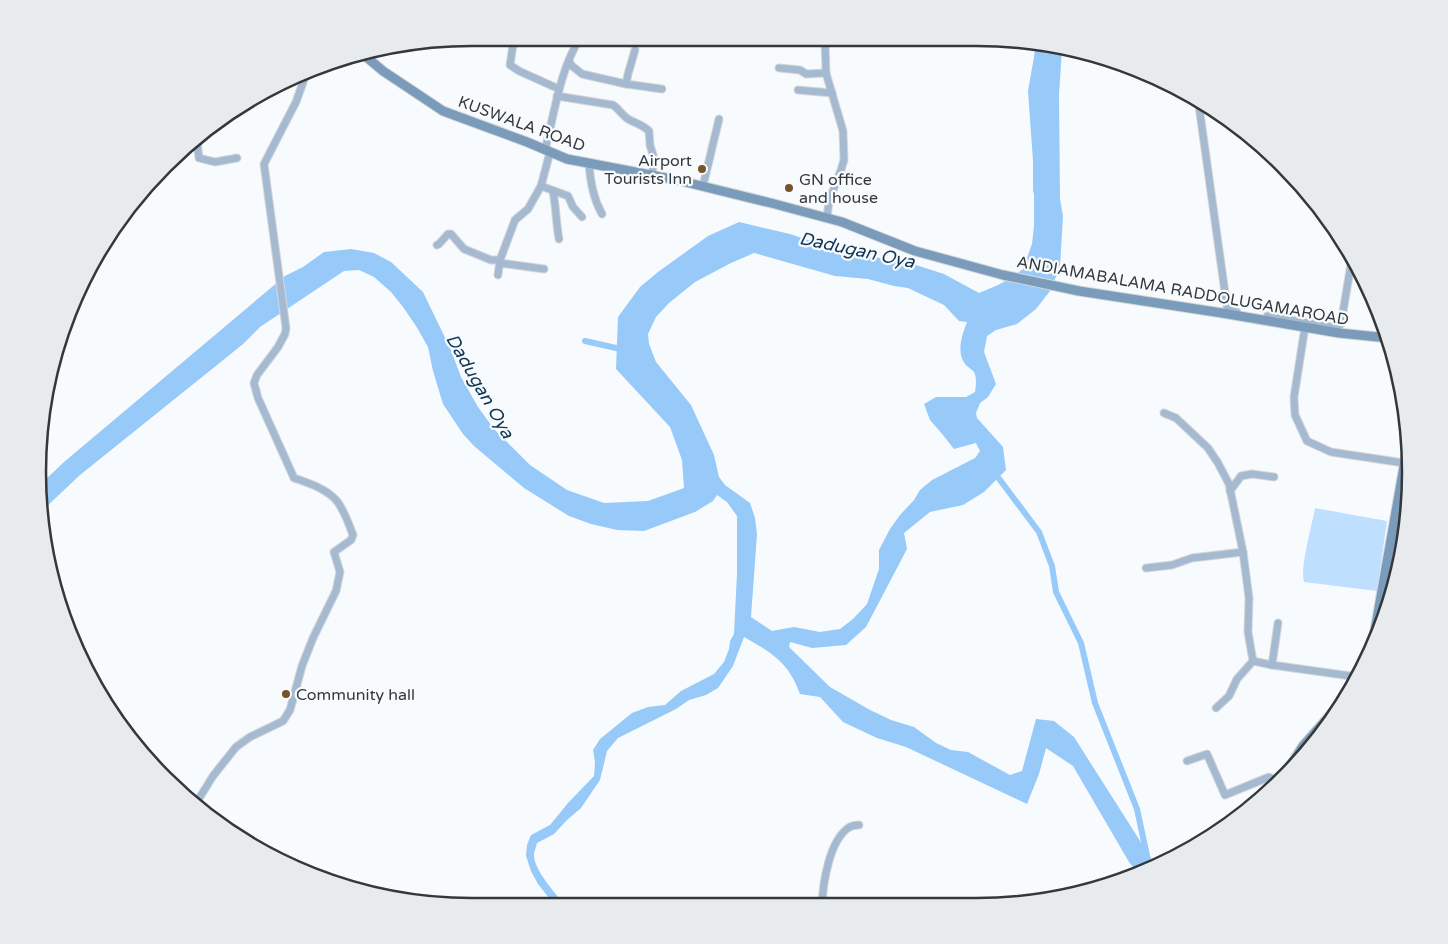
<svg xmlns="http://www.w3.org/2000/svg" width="1448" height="944" font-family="'Varela Round',sans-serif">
  <rect width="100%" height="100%" fill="#f8fbfe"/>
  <!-- green -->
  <path fill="#bfdfff" d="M1315 508 1387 521 1377 591 1304 582C1300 565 1312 526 1315 508Z"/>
  <!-- water -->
  <path fill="#97c9f9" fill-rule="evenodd" d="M1036 42 1062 49 1059 95 1060 199 1063 216 1060 267 1050 291 1036 309 1017 324 996 330 987 336 984 352 996 384 988 397 980 403 976 413 977 418 1003 447 1006 470 984 492 963 505 930 512 904 533 907 549 866 627 846 645 812 648 790 642 789 647 830 687 870 710 891 720 914 727 936 743 951 750 968 752 1010 775 1022 771 1036 719 1054 721 1074 737 1156 866 1138 873 1129 862 1073 766 1046 748 1039 774 1027 804 906 747 877 738 843 722 820 697 800 694C797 687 795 681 791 675 781 658 762 647 744 637L733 666 718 688 706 695 689 700 676 709 618 738 607 751 600 780 581 808 567 820 554 834 537 843C536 847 534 852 534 855 534 870 555 893 564 904L553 903 538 884 531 871 526 856 527 845 531 835 550 825 568 803 594 776 595 762 593 750 600 739 632 713 648 707 665 705 681 691 714 674 724 662 729 649 730 641 734 634 737 573V516L727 502 717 495 713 501 695 512 644 531 617 530 591 524 569 516 524 488 474 446 463 434 443 404 433 371 428 347 416 326 403 307 391 292 374 277 359 270 344 271 260 327 243 344 222 361 80 475 45 508 42 483 64 462 285 276 303 267 324 252 351 249 374 253 391 262 423 292 451 350 461 377 478 407 494 429 530 465 567 490 604 503 648 501 684 488 682 460 670 427 616 369 618 317 640 287 658 272 708 236 739 222 790 234 839 250 916 265 944 274 979 293 998 285 1013 277 1023 269 1032 244 1034 226V195L1033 190V161L1028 91 1034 57ZM754 253 835 276 868 279 894 286 908 288 944 305 959 321 967 322C962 335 956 352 965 364 967 367 972 369 974 372 977 378 976 386 975 392L966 397H936L924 404 930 420 943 435 954 449 976 443 980 451 975 458 932 480 920 490 914 500 900 515 890 529 879 550V569L867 604 853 619 840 629 820 632 794 627 772 631 751 617 757 534 755 518 750 503 725 485 719 477 714 455 691 405 656 362 649 344 648 334 656 317 669 303 695 282 731 263Z"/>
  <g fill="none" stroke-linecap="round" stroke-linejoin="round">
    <!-- canal -->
    <g stroke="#97c9f9" stroke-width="6">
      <path d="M585 341 625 350"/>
      <path d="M994 472 1039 532 1052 566 1056 592 1081 643 1095 703 1137 809 1149 865 1151 868"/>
    </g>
    <defs>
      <g id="street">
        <path d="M514 38 510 65 519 71 559 89"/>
        <path d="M825 40 826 73 843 131 844 160 841 170 829 201 827 218"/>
        <path d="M569 60 571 65 582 74 626 84 662 89"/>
        <path d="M779 68 800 70 806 74 826 73"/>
        <path d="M626 84 628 74 635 50"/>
        <path d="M798 90 832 93"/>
        <path d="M557 96 613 105C619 109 622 115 628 119 635 123 643 125 649 131L650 145 654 158 652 175"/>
        <path d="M1199 106 1227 307 1230 310 1237 312"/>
        <path d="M197 142 199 158 215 162 237 158"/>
        <path d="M545 150C555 112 559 72 580 38"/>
        <path d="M589 163C590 181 593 198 602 214"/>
        <path d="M541 186 568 196 573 207 582 217"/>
        <path d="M703 186 719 119"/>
        <path d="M553 191C556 207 556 223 559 239"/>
        <path d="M437 245 439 244 448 234H451L464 249 491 260H500"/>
        <path d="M500 263 544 269"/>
        <path d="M498 275 500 260 515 220 528 209 541 186 550 152"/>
        <path d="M1267 316 1337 328 1341 324 1352 258"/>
        <path d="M1305 327 1294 397 1295 415 1307 441 1331 452 1404 463"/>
        <path d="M1164 413 1176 418 1208 448 1218 463 1229 484 1243 552 1249 598 1248 632 1253 661 1272 665 1358 677"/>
        <path d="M1230 491 1241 476 1252 474 1274 477"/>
        <path d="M1146 568 1172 565 1192 558 1243 552"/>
        <path d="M1272 665 1278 623"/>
        <path d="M1216 708 1229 696 1237 679 1253 661"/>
        <path d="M1187 761 1207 754 1225 795 1269 777 1278 782"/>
        <path d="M195 805 213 776 236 747 250 737 283 721 290 710 302 666 313 638 336 591 340 572 334 552 351 540 353 535C349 524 343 508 336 500 325 488 308 483 294 478L258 398 254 383 257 375 278 347 285 334 286 328 264 164 296 102 306 74"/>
        <path d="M822 905C823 883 829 842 848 828 851 826 855 825 859 825"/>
      </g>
      <g id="secondary">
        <path d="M364 55 383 71 443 111 527 142 567 159 677 180 771 203 842 222 915 251 1003 275 1079 291 1222 313 1339 333 1388 338"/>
        <path d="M1372 647 1409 438"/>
        <path d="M1284 776 1303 746 1349 694"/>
      </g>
    </defs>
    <!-- street casing -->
    <use href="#street" stroke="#d5d8db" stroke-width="9"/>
    <!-- secondary casing -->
    <use href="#secondary" stroke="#d5d8db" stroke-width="11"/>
    <!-- street -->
    <use href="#street" stroke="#a5bad0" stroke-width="7"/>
    <!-- secondary -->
    <use href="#secondary" stroke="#7b9bba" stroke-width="9"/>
  </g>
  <!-- markers -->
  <g fill="#76532b" stroke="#f8fbfe" stroke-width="2">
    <circle cx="702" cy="169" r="5"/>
    <circle cx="789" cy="188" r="5"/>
    <circle cx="286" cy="694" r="5"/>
  </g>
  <g text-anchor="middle" stroke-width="4.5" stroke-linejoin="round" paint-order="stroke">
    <!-- street labels -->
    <g font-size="16" fill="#35383b" stroke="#f8fbfe">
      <text transform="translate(522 123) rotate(20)" y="6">KUSWALA ROAD</text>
      <text transform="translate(1183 290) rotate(10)" y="6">ANDIAMABALAMA RADDOLUGAMAROAD</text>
    </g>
    <!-- poi labels -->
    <g font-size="16" fill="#35383b" stroke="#f8fbfe" text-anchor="start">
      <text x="692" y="166" text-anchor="end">Airport<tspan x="692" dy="18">Tourists Inn</tspan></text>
      <text x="799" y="185">GN office<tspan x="799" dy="18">and house</tspan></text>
      <text x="296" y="700">Community hall</text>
    </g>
    <!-- water labels -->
    <g font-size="18" font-style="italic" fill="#113554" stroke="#f8fbfe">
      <text transform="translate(857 250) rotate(12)" y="6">Dadugan Oya</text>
      <text transform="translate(480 386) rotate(60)" y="6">Dadugan Oya</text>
    </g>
  </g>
  <!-- crop -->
  <path d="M0 0H1448V944H0ZM472 46H976A426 426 0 0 1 1402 472V472A426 426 0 0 1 976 898H472A426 426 0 0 1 46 472V472A426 426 0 0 1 472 46Z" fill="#e8ebee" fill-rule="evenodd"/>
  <path fill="none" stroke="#35383b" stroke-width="2.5" d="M472 46H976A426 426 0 0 1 1402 472V472A426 426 0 0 1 976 898H472A426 426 0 0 1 46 472V472A426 426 0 0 1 472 46Z"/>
</svg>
